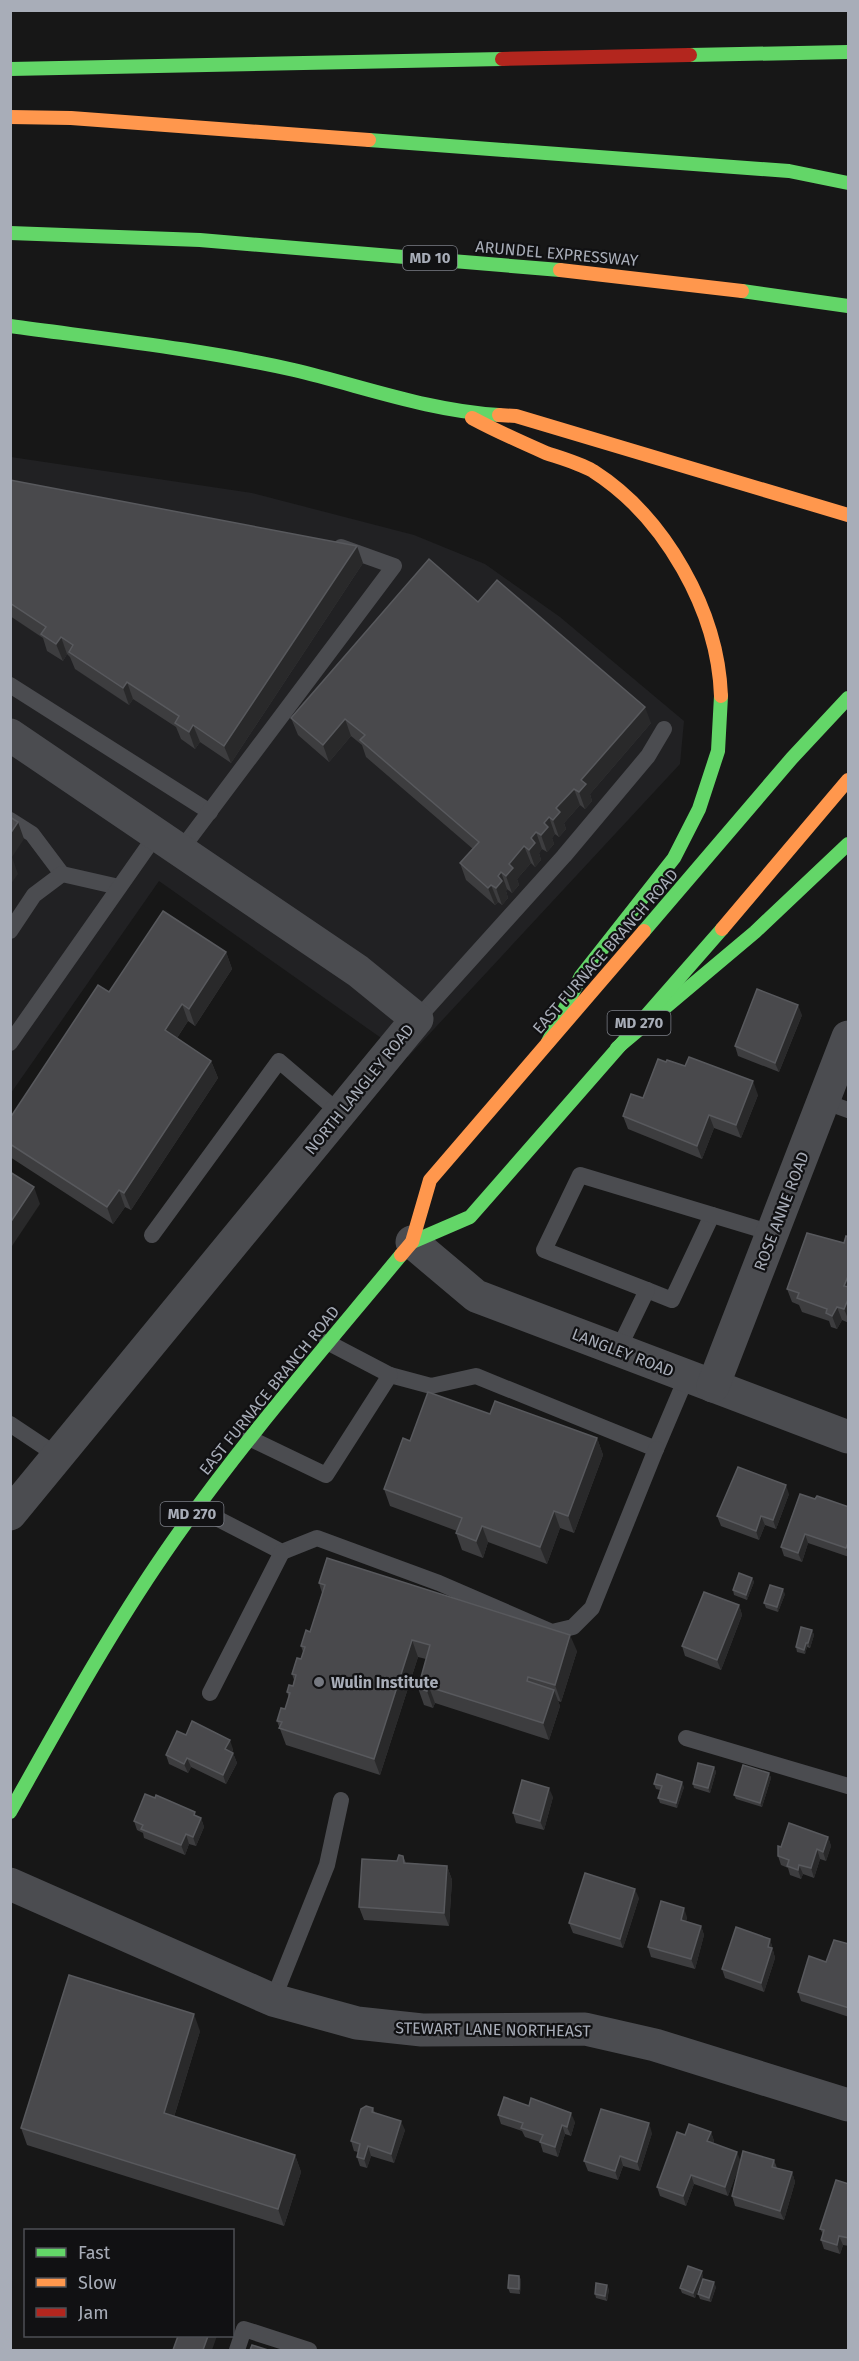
<svg xmlns="http://www.w3.org/2000/svg" width="859" height="2361" font-family="'Fira Sans',sans-serif">
  <rect width="100%" height="100%" fill="#171717"/>
  <!-- built -->
  <path fill="#212123" d="M11 457 252 493 414 535 485 564 560 617 684 721 680 764 408 1057 159 881 11 1093Z"/>
  <g fill="none" stroke-linecap="round" stroke-linejoin="round">
    <!-- lane -->
    <g stroke="#4b4c50" stroke-width="16">
      <path d="M10 685 210 812"/>
      <path d="M10 820 32 834 62 874"/>
      <path d="M180 851 394 566 341 547"/>
      <path d="M10 931 34 895 62 874 119 887"/>
      <path d="M417 1019 564 856 648 756 664 729"/>
      <path d="M10 1043 156 835"/>
      <path d="M823 1101 848 1110"/>
      <path d="M152 1235 279 1061 340 1113"/>
      <path d="M647 1290 672 1300 712 1215"/>
      <path d="M618 1350 647 1290 544 1250 580 1175 772 1233"/>
      <path d="M390 1375 431 1386 476 1376 656 1449 687 1376"/>
      <path d="M10 1424 58 1456"/>
      <path d="M249 1438 326 1475 390 1375 327 1342"/>
      <path d="M197 1508 282 1552 317 1538 439 1583 552 1632 573 1627 592 1608 656 1449"/>
      <path d="M210 1693 282 1552"/>
      <path d="M686 1738 848 1786"/>
      <path d="M273 2000 327 1865 341 1800"/>
      <path d="M237 2350 244 2329 309 2350"/>
    </g>
    <!-- street -->
    <g stroke="#4b4c50" stroke-width="33">
      <path d="M10 735 358 971 417 1019 10 1514"/>
      <path d="M412 1242 476 1296 848 1437"/>
      <path d="M713 1386 848 1037"/>
      <path d="M10 1884 273 2000 357 2023 422 2030 585 2029 655 2045 848 2105"/>
    </g>
    <!-- fast -->
    <g stroke="#63d668" stroke-width="14">
      <path d="M690 55 848 52"/>
      <path d="M10 69 502 59"/>
      <path d="M369 140 789 171 848 183"/>
      <path d="M10 233 200 240 560 270"/>
      <path d="M742 291 848 306"/>
      <path d="M10 326C105 339 201 349 294 370 362 386 429 411 499 415"/>
      <path d="M644 931 792 758 848 698"/>
      <path d="M548 1042 581 976 674 858 699 809 718 751 721 696"/>
      <path d="M617 1048 755 932 848 844"/>
      <path d="M412 1242 470 1217 722 929"/>
      <path d="M10 1812C59 1725 107 1637 164 1554 236 1449 320 1353 401 1255"/>
    </g>
    <!-- slow -->
    <g stroke="#ff974d" stroke-width="14">
      <path d="M10 117 71 118 369 140"/>
      <path d="M560 270 742 291"/>
      <path d="M499 415 516 416 848 515"/>
      <path d="M472 418C496 431 521 442 546 453 561 458 579 463 593 471 665 517 718 611 721 696"/>
      <path d="M722 929 848 780"/>
      <path d="M401 1255 412 1242 430 1180 644 931"/>
    </g>
    <!-- jam -->
    <path stroke="#b3261e" stroke-width="14" d="M502 59 690 55"/>
  </g>
  <!-- wall -->
  <g fill="#3d3d3f">
    <path d="M10 480 363 563 231 763 200 742 195 749 181 739 176 727 133 699 129 705 75 669 70 657 67 654 63 661 47 651 43 638 10 616Z"/>
    <path d="M478 602 651 723 590 794 592 801 585 809 580 805 564 823 566 829 559 837 555 834 552 838 554 844 547 852 542 849 539 853 541 860 535 867 531 863 517 879 519 885 512 893 507 889 506 891 508 898 502 905 498 902 495 905 466 880 460 863 473 849 366 757 362 745 351 736 329 762 298 735 291 718Z"/>
    <path d="M226 952 232 969 195 1026 188 1021 177 1038 211 1061 218 1078 131 1210 125 1207 113 1224 10 1157V1118L109 992Z"/>
    <path d="M802 1015 779 1072 738 1056 735 1046Z"/>
    <path d="M758 1095 741 1138 714 1128 702 1159 628 1129 623 1116 643 1098Z"/>
    <path d="M849 1237V1323L842 1320 837 1329 831 1327 829 1321 802 1312 799 1305 792 1302 787 1289 844 1243Z"/>
    <path d="M490 1414 597 1438 603 1455 574 1533 560 1528 547 1564 488 1542 483 1558 462 1550 456 1533 457 1531 390 1506 384 1489 410 1441Z"/>
    <path d="M789 1494 776 1529 765 1525 759 1540 721 1526 717 1516Z"/>
    <path d="M815 1499 849 1507V1557L808 1543 802 1562 784 1556 781 1547Z"/>
    <path d="M752 1578 754 1582 747 1600 734 1595 733 1590Z"/>
    <path d="M319 1583 577 1651 561 1702 558 1701 560 1706 549 1740 435 1703 433 1708 424 1705 418 1688 426 1659 418 1657 380 1775 286 1745 277 1721 285 1709 289 1698 287 1692 293 1686 294 1680 292 1674 301 1659 303 1652 301 1646 310 1632 322 1593Z"/>
    <path d="M785 1594 778 1612 766 1608 764 1603Z"/>
    <path d="M739 1605 742 1615 721 1670 685 1656 682 1646Z"/>
    <path d="M812 1630 814 1635 810 1648 807 1647 805 1654 797 1652 796 1647Z"/>
    <path d="M186 1735 233 1749 232 1753H233L237 1763 226 1784 191 1767 188 1773 169 1764 166 1755Z"/>
    <path d="M714 1767 716 1772 710 1793 694 1788 693 1784Z"/>
    <path d="M769 1773 771 1778 762 1807 736 1799 734 1795Z"/>
    <path d="M654 1784 684 1787 677 1808 660 1803 658 1798 660 1790 656 1789Z"/>
    <path d="M553 1797 544 1830 516 1823 513 1813Z"/>
    <path d="M197 1816 201 1818 204 1827 196 1846 189 1844 185 1855 144 1838 143 1833 137 1830 134 1821Z"/>
    <path d="M828 1837 831 1846 826 1861 820 1859 814 1878 803 1874 801 1879 790 1875 788 1868 781 1865 778 1856 781 1847Z"/>
    <path d="M403 1856 406 1863 447 1866 452 1880 449 1926 364 1920 359 1907 397 1861Z"/>
    <path d="M639 1898 623 1948 573 1933 569 1923Z"/>
    <path d="M687 1917 686 1922 701 1926 704 1935 695 1969 651 1957 648 1947Z"/>
    <path d="M770 1939 775 1958 764 1992 725 1978 722 1969Z"/>
    <path d="M849 1944V2017L801 2001 798 1992 826 1962Z"/>
    <path d="M200 2031 174 2117 295 2155 301 2172 284 2226 27 2145 21 2128Z"/>
    <path d="M373 2108 375 2113 405 2130 394 2163 371 2156 367 2168 360 2166 357 2157 358 2152 354 2151 351 2141Z"/>
    <path d="M498 2115 575 2122 571 2136 565 2134 558 2157 543 2152 540 2142 525 2137 522 2131 501 2124Z"/>
    <path d="M711 2132 714 2141 713 2144 741 2161 774 2160 777 2168 792 2172 795 2182 784 2220 735 2206 732 2196 740 2163 728 2196 694 2184 686 2206 660 2196 657 2187 685 2135Z"/>
    <path d="M652 2133 640 2171 623 2166 618 2180 588 2171 584 2161Z"/>
    <path d="M849 2184V2246L843 2245 840 2254 824 2249 821 2240 823 2234 820 2229Z"/>
    <path d="M519 2276 521 2280 520 2294 510 2293 508 2288Z"/>
    <path d="M703 2276 695 2298 682 2293 680 2288Z"/>
    <path d="M716 2287 711 2302 700 2299 698 2294Z"/>
    <path d="M609 2289 607 2301 596 2298 595 2294Z"/>
  </g>
  <!-- shaded-wall -->
  <g fill="#29292a">
    <path d="M357 546 363 563 231 763 224 746Z"/>
    <path d="M61 637 67 654 63 661 56 644Z"/>
    <path d="M127 682 133 699 129 705 123 688Z"/>
    <path d="M645 707 651 723 590 794 592 801 585 809 579 792 581 780Z"/>
    <path d="M345 719 351 736 329 762 323 745Z"/>
    <path d="M193 725 200 742 195 749 189 732Z"/>
    <path d="M574 789 580 805 564 823 566 829 559 837 553 820 556 808Z"/>
    <path d="M549 817 555 834 552 838 554 844 547 852 541 835 544 823Z"/>
    <path d="M18 822 24 839 12 857 18 874 10 885V834Z"/>
    <path d="M536 832 542 849 539 853 541 860 535 867 529 850 531 838Z"/>
    <path d="M524 846 531 863 517 879 519 885 512 893 506 876 509 864Z"/>
    <path d="M501 872 507 889 506 891 508 898 502 905 496 888 498 876Z"/>
    <path d="M491 885 498 902 495 905 488 888Z"/>
    <path d="M226 952 232 969 195 1026 189 1009Z"/>
    <path d="M182 1004 188 1021 171 1047 165 1030Z"/>
    <path d="M798 1005 802 1015 779 1072 775 1063Z"/>
    <path d="M211 1061 218 1078 131 1210 124 1193Z"/>
    <path d="M753 1081 758 1095 741 1138 736 1125Z"/>
    <path d="M709 1115 714 1128 702 1159 697 1146Z"/>
    <path d="M34 1187 40 1204 10 1249V1223Z"/>
    <path d="M119 1190 125 1207 113 1224 107 1207Z"/>
    <path d="M849 1274V1321L844 1309V1286Z"/>
    <path d="M837 1307 842 1320 837 1329 832 1316Z"/>
    <path d="M597 1438 603 1455 574 1533 568 1516Z"/>
    <path d="M786 1485 789 1494 776 1529 773 1520Z"/>
    <path d="M554 1511 560 1528 547 1564 540 1547Z"/>
    <path d="M761 1516 765 1525 759 1540 756 1531Z"/>
    <path d="M482 1526 488 1542 483 1558 476 1541Z"/>
    <path d="M805 1534 808 1543 802 1562 798 1553Z"/>
    <path d="M849 1540V1556L846 1548Z"/>
    <path d="M752 1578 754 1582 747 1600 746 1595Z"/>
    <path d="M783 1589 785 1594 778 1612 777 1607Z"/>
    <path d="M739 1605 742 1615 721 1670 717 1660Z"/>
    <path d="M812 1630 814 1635 810 1648 808 1643Z"/>
    <path d="M570 1635 577 1651 561 1702 555 1685Z"/>
    <path d="M412 1640 418 1657 380 1775 374 1759Z"/>
    <path d="M806 1643 807 1647 805 1654 804 1650Z"/>
    <path d="M429 1687 435 1703 433 1708 427 1691Z"/>
    <path d="M554 1690 560 1706 549 1740 543 1723Z"/>
    <path d="M230 1740 233 1749 229 1759 225 1749Z"/>
    <path d="M233 1753 237 1763 226 1784 223 1775Z"/>
    <path d="M187 1758 191 1767 188 1773 184 1764Z"/>
    <path d="M714 1767 716 1772 710 1793 708 1788Z"/>
    <path d="M769 1773 771 1778 762 1807 760 1803Z"/>
    <path d="M682 1782 684 1787 677 1808 676 1803Z"/>
    <path d="M549 1788 553 1797 544 1830 540 1821Z"/>
    <path d="M201 1818 204 1827 196 1846 193 1837Z"/>
    <path d="M186 1834 189 1844 185 1855 181 1845Z"/>
    <path d="M828 1837 831 1846 826 1861 823 1852Z"/>
    <path d="M817 1849 820 1859 814 1878 811 1868Z"/>
    <path d="M799 1865 803 1874 801 1879 798 1870Z"/>
    <path d="M447 1866 452 1880 449 1926 444 1913Z"/>
    <path d="M635 1889 639 1898 623 1948 620 1939Z"/>
    <path d="M684 1908 687 1917 684 1929 681 1920Z"/>
    <path d="M701 1926 704 1935 695 1969 691 1959Z"/>
    <path d="M770 1939 775 1958 764 1992 761 1983 768 1947Z"/>
    <path d="M194 2014 200 2031 170 2130 164 2113Z"/>
    <path d="M571 2113 575 2122 571 2136 567 2127Z"/>
    <path d="M401 2121 405 2130 394 2163 391 2154Z"/>
    <path d="M649 2123 652 2133 640 2171 637 2162Z"/>
    <path d="M562 2125 565 2134 558 2157 555 2147Z"/>
    <path d="M711 2132 714 2141 710 2151 707 2141Z"/>
    <path d="M368 2146 371 2156 367 2168 364 2159Z"/>
    <path d="M737 2152 741 2162 728 2196 725 2187Z"/>
    <path d="M295 2155 301 2172 284 2226 278 2209Z"/>
    <path d="M620 2156 623 2166 618 2180 615 2171Z"/>
    <path d="M792 2172 795 2182 784 2220 780 2211Z"/>
    <path d="M691 2175 694 2184 686 2206 683 2196Z"/>
    <path d="M839 2236 843 2245 840 2254 837 2245Z"/>
    <path d="M702 2271 703 2276 695 2298 693 2293Z"/>
    <path d="M519 2276 521 2280 520 2294 519 2289Z"/>
    <path d="M714 2282 716 2287 711 2302 709 2298Z"/>
    <path d="M607 2285 609 2289 607 2301 605 2296Z"/>
    <path d="M208 2336H217L212 2350H203Z"/>
  </g>
  <!-- building -->
  <g fill="#49494c" stroke="#58595d" stroke-width="1.5">
    <path d="M10 480 357 546 224 746 193 725 189 732 175 723 179 716 127 682 123 688 69 652 73 645 61 637 56 644 41 634 46 627 10 603Z"/>
    <path d="M429 559 478 602 497 580 645 707 581 780 586 784 579 792 574 789 556 808 560 812 553 820 549 817 544 823 548 827 541 835 536 832 531 838 535 843 529 850 524 846 509 864 513 868 506 876 501 872 498 876 502 881 496 888 491 885 488 888 460 863 479 842 360 740 365 735 345 719 323 745 291 718Z"/>
    <path d="M10 817 18 822 10 834Z"/>
    <path d="M163 911 226 952 189 1009 182 1004 165 1030 211 1061 124 1193 119 1190 107 1207 10 1144V1118L98 985 109 992Z"/>
    <path d="M757 989 798 1005 775 1063 735 1046Z"/>
    <path d="M689 1057 753 1081 736 1125 709 1115 697 1146 623 1116 631 1094 643 1098 658 1059 666 1062 667 1060 685 1066Z"/>
    <path d="M10 1172 34 1187 10 1223Z"/>
    <path d="M807 1233 844 1243 846 1236 849 1237V1274L844 1286 849 1287V1297L844 1309 837 1307 832 1316 826 1313 827 1309 797 1298 799 1293 787 1289Z"/>
    <path d="M428 1392 490 1414 495 1401 597 1438 568 1516 554 1511 540 1547 482 1526 476 1541 456 1533 462 1518 384 1489 403 1438 410 1441Z"/>
    <path d="M738 1467 786 1485 773 1520 761 1516 756 1531 717 1516Z"/>
    <path d="M800 1494 815 1499 817 1496 849 1507V1540L846 1548 805 1534 798 1553 781 1547Z"/>
    <path d="M327 1558 570 1635 555 1685 528 1677 527 1681 554 1690 543 1723 429 1687 427 1691 418 1688 430 1645 412 1640 374 1759 279 1728 282 1722 277 1721 281 1708 285 1709 290 1693 287 1692 289 1685 293 1686 296 1675 292 1674 297 1658 301 1659 305 1647 301 1646 306 1630 310 1632 325 1585 319 1583Z"/>
    <path d="M739 1573 752 1578 746 1595 733 1590Z"/>
    <path d="M770 1585 783 1589 777 1607 764 1603Z"/>
    <path d="M704 1592 739 1605 717 1660 682 1646Z"/>
    <path d="M801 1627 812 1630 808 1643H806L804 1650 796 1647Z"/>
    <path d="M192 1721 230 1740 225 1749 233 1753 223 1775 187 1758 184 1764 166 1755 177 1731 186 1735Z"/>
    <path d="M698 1763 714 1767 708 1788 693 1784Z"/>
    <path d="M743 1765 769 1773 760 1803 734 1795Z"/>
    <path d="M657 1774 682 1782 676 1803 658 1798 662 1786 654 1784Z"/>
    <path d="M522 1780 549 1788 540 1821 513 1813Z"/>
    <path d="M145 1794 155 1798 156 1795 195 1812 194 1815 201 1818 193 1837 186 1834 181 1845 141 1829 143 1825 134 1821Z"/>
    <path d="M789 1823 828 1837 823 1852 817 1849 811 1868 799 1865 798 1870 787 1866 789 1860 778 1856V1846L781 1847Z"/>
    <path d="M399 1855 403 1856 404 1863 447 1866 444 1913 359 1907 362 1859 397 1861Z"/>
    <path d="M585 1873 635 1889 620 1939 569 1923Z"/>
    <path d="M661 1901 684 1908 681 1920 701 1926 691 1959 648 1947Z"/>
    <path d="M736 1927 770 1939 768 1947 772 1948 761 1983 722 1969Z"/>
    <path d="M834 1940 849 1944V2008L798 1992 809 1956 826 1962Z"/>
    <path d="M69 1975 194 2014 164 2113 295 2155 278 2209 21 2128Z"/>
    <path d="M504 2097 529 2106 531 2098 571 2113 567 2127 562 2125 555 2147 540 2142 543 2135 521 2128 523 2123 498 2115Z"/>
    <path d="M366 2106 373 2108 372 2112 401 2121 391 2154 368 2146 364 2159 357 2157 360 2144 351 2141 361 2109Z"/>
    <path d="M601 2109 649 2123 637 2162 620 2156 615 2171 584 2161Z"/>
    <path d="M689 2124 711 2132 707 2141 737 2152 725 2187 691 2175 683 2196 657 2187 677 2132 685 2135Z"/>
    <path d="M743 2151 774 2160 772 2167 792 2172 780 2211 732 2196Z"/>
    <path d="M836 2180 849 2184V2238L839 2236 837 2245 821 2240 824 2230 820 2229Z"/>
    <path d="M688 2266 702 2271 693 2293 680 2288Z"/>
    <path d="M509 2275 519 2276V2289L508 2288Z"/>
    <path d="M703 2279 714 2282 709 2298 698 2294Z"/>
    <path d="M596 2283 607 2285 605 2296 595 2294Z"/>
    <path d="M178 2336H208L203 2350H173Z"/>
    <path d="M252 2345 268 2350H250Z"/>
  </g>
  <!-- markers -->
  <circle fill="#757880" stroke="#111113" stroke-width="2" cx="319" cy="1682" r="6"/>
  <g text-anchor="middle" stroke-width="4.5" stroke-linejoin="round" paint-order="stroke">
    <!-- shield labels -->
    <g fill="#111113" stroke="#7b7e86" stroke-width="1.5">
      <rect x="403" y="246" width="54" height="24" rx="4.5"/>
      <rect x="607.5" y="1011" width="63" height="24" rx="4.5"/>
      <rect x="160.5" y="1502" width="63" height="24" rx="4.5"/>
    </g>
    <g font-size="15" font-weight="bold" fill="#a8adb8">
      <text x="430" y="263">MD 10</text>
      <text x="639" y="1028">MD 270</text>
      <text x="192" y="1519">MD 270</text>
    </g>
    <!-- street labels -->
    <g font-size="16" fill="#a8adb8" stroke="#111113">
      <text transform="translate(557 253) rotate(5)" y="6">ARUNDEL EXPRESSWAY</text>
      <text transform="translate(605 951) rotate(-49)" y="6">EAST FURNACE BRANCH ROAD</text>
      <text transform="translate(359 1089) rotate(-51)" y="6">NORTH LANGLEY ROAD</text>
      <text transform="translate(781 1211) rotate(-69)" y="6">ROSE ANNE ROAD</text>
      <text transform="translate(623 1352) rotate(21)" y="6">LANGLEY ROAD</text>
      <text transform="translate(269 1390) rotate(-51)" y="6">EAST FURNACE BRANCH ROAD</text>
      <text transform="translate(493 2029) rotate(1)" y="6">STEWART LANE NORTHEAST</text>
    </g>
    <!-- poi labels -->
    <g font-size="16" font-weight="bold" fill="#a8adb8" stroke="#111113" text-anchor="start">
      <text x="331" y="1688">Wulin Institute</text>
    </g>
  </g>
  <!-- border -->
  <rect width="859" height="2361" fill="none" stroke="#a8adb8" stroke-width="24"/>
  <!-- legend -->
  <rect x="24" y="2229" width="210" height="108" fill="#111113" stroke="#4d4f55" stroke-width="1.5"/>
  <rect x="36" y="2248" width="30" height="9" fill="#63d668" stroke="#4d4f55" stroke-width="1.5"/>
  <text x="78" y="2259" font-size="18" fill="#a8adb8">Fast</text>
  <rect x="36" y="2278" width="30" height="9" fill="#ff974d" stroke="#4d4f55" stroke-width="1.5"/>
  <text x="78" y="2289" font-size="18" fill="#a8adb8">Slow</text>
  <rect x="36" y="2308" width="30" height="9" fill="#b3261e" stroke="#4d4f55" stroke-width="1.5"/>
  <text x="78" y="2319" font-size="18" fill="#a8adb8">Jam</text>
</svg>
